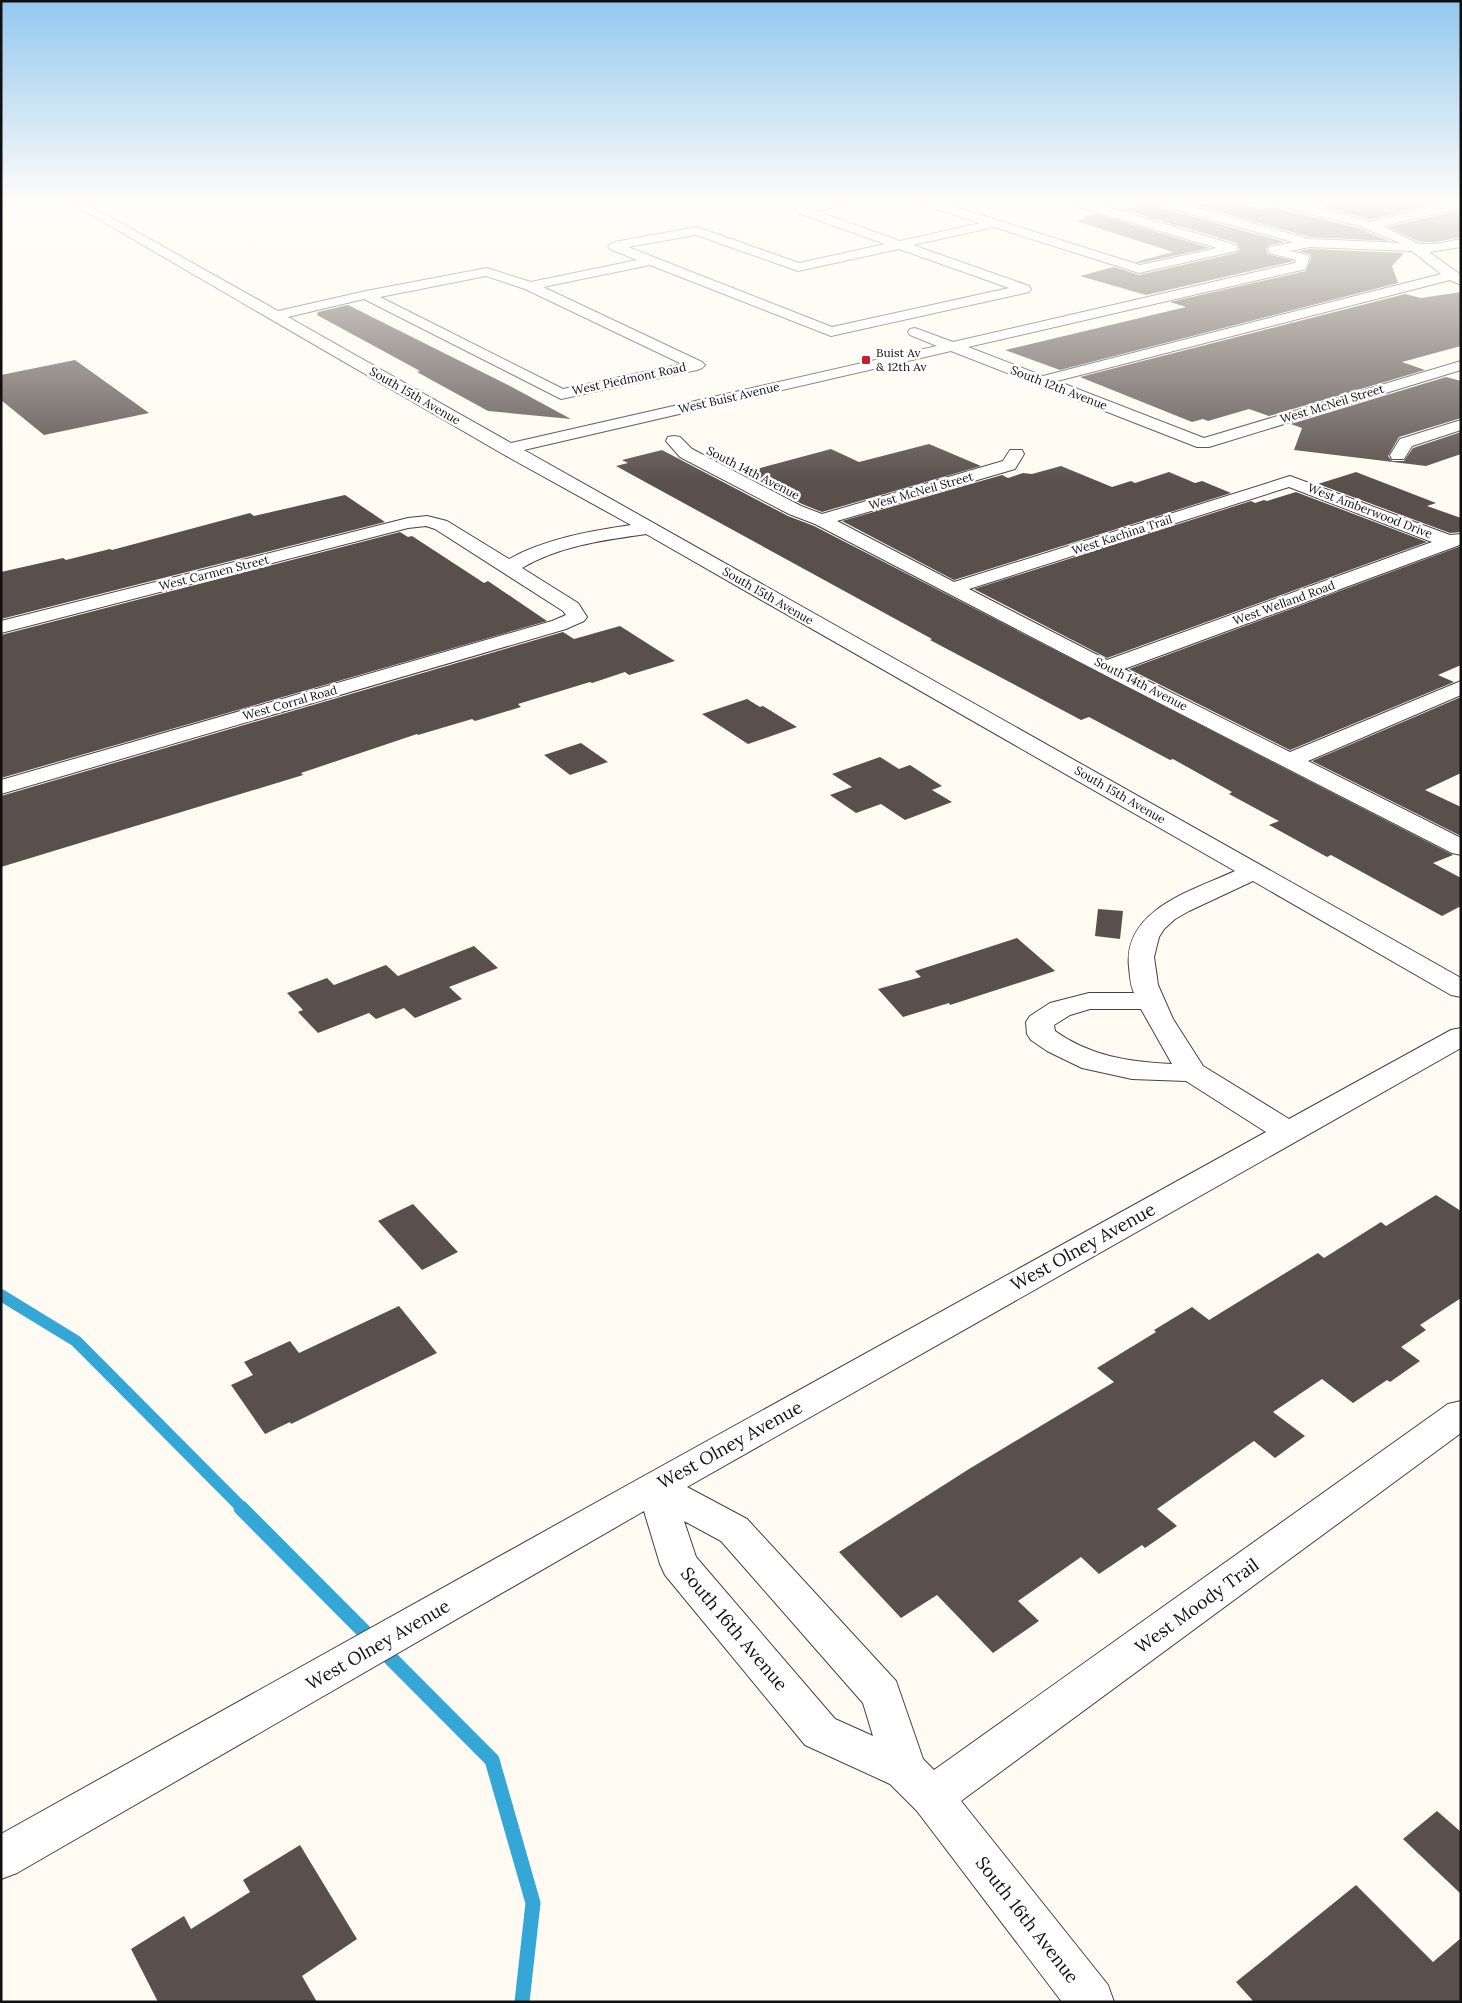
<svg xmlns="http://www.w3.org/2000/svg" width="1462" height="2003" font-family="Lora,serif">
  <rect width="100%" height="100%" fill="#fffbf2"/>
  <g fill="none" stroke-linecap="round" stroke-linejoin="round">
    <!-- stream-far1 -->
    <path stroke="#34a7d7" stroke-width="12" d="M1 1295 76 1341 243 1509"/>
    <!-- stream -->
    <path stroke="#34a7d7" stroke-width="15" d="M241 1508 492 1760 533 1903 522 2002"/>
  </g>
  <!-- building -->
  <g fill="#594f4b">
    <path d="M1154 202 1158 207 1285 242 1269 245 1266 249 1267 254 1294 261 1146 295 1080 276 1114 267 1139 275 1236 253 1240 249 1237 243 1121 209Z"/>
    <path d="M1184 202H1233L1263 209 1271 207 1358 228 1389 241 1310 237Z"/>
    <path d="M1307 202H1444L1370 220Z"/>
    <path d="M1461 210V237L1436 242H1420L1388 227Z"/>
    <path d="M1097 214 1210 248 1140 263 1135 262 1173 252 1076 221 1087 219 1082 217Z"/>
    <path d="M1309 249 1404 253 1392 266 1398 283 1060 370 1005 350 1186 307 1170 302 1306 271 1311 258 1310 254 1299 251Z"/>
    <path d="M1461 292V346L1402 362 1425 370 1269 416 1249 409 1208 421 1203 419 1192 422 1080 377 1405 294 1421 298Z"/>
    <path d="M348 305 510 386 571 419 488 411 417 372 420 371 317 315 318 312Z"/>
    <path d="M75 360 149 413 44 435 1 400V375Z"/>
    <path d="M1446 377 1461 381V418L1399 437 1388 456 1392 461H1404L1413 448 1461 432V454L1426 466 1294 450 1302 428 1291 424Z"/>
    <path d="M929 444 981 466 822 512 802 504 742 473 831 449 859 462Z"/>
    <path d="M662 450 788 516 814 526 1453 855 1433 863 1461 878V906L1442 916 1331 855 1327 857 1269 825 1279 821 1229 794 1232 792 1173 759 1170 760 1089 717 1081 720 930 640 932 639 616 466 628 463 622 460Z"/>
    <path d="M1061 466 1112 487 1131 481 1135 483 1169 472 1195 483 1202 481 1231 493 954 580 842 521 1002 475 1008 478 1023 473 1032 474Z"/>
    <path d="M1356 472 1436 503 1427 506 1461 518V532L1450 533 1318 484Z"/>
    <path d="M1296 492 1427 542 1107 658 974 589 1251 501 1255 503 1264 500 1267 501Z"/>
    <path d="M345 495 385 522 1 619V572L63 558 66 560 110 549 112 550 250 513 254 516Z"/>
    <path d="M400 532 408 537 412 536 484 583 488 581 547 621 1 778V635Z"/>
    <path d="M1461 546V665L1438 675 1454 682 1290 750 1129 669Z"/>
    <path d="M620 626 675 661 629 675 625 672 592 683 590 682 518 704 521 707 475 721 472 719 418 735 417 734 301 773 303 775 1 867V796L563 632 574 639Z"/>
    <path d="M1461 697V773L1425 790 1461 807V836L1312 761Z"/>
    <path d="M747 699 760 707 763 706 797 727 748 744 702 714Z"/>
    <path d="M581 743 608 762 570 775 544 755Z"/>
    <path d="M880 757 899 769 910 765 942 786 932 790 952 802 905 820 881 804 856 813 830 795 852 787 832 774Z"/>
    <path d="M1098 909 1123 911 1120 939 1095 936Z"/>
    <path d="M1017 938 1055 971 950 1005 949 1003 903 1017 878 989 921 977 915 971Z"/>
    <path d="M474 946 498 968 449 987 462 999 415 1018 404 1008 376 1019 369 1013 318 1033 298 1012 303 1010 287 993 327 978 334 985 386 965 398 976Z"/>
    <path d="M1436 1195 1461 1211V1298L1420 1325 1426 1330 1401 1347 1420 1361 1390 1382 1387 1380 1353 1403 1322 1379 1273 1412 1305 1436 1275 1458 1254 1441 1157 1509 1177 1526 1145 1548 1142 1545 1099 1574 1081 1557 1018 1601 1039 1621 993 1653 937 1595 901 1618 839 1552 969 1469 1114 1382 1097 1368 1156 1332 1154 1330 1192 1307 1209 1320 1318 1253 1324 1258 1381 1222 1386 1226Z"/>
    <path d="M413 1204 458 1252 422 1270 378 1221Z"/>
    <path d="M399 1306 437 1353 291 1424 290 1422 265 1434 231 1385 253 1375 244 1362 290 1341 299 1353Z"/>
    <path d="M1437 1811 1461 1832V1894L1403 1839Z"/>
    <path d="M300 1845 357 1939 302 1976 317 2002H158L131 1949 184 1916 191 1929 250 1892 243 1880Z"/>
    <path d="M1356 1885 1433 1962 1461 1938V2002H1254L1236 1982Z"/>
  </g>
  <g fill="none" stroke-linecap="round" stroke-linejoin="round">
    <defs>
      <g id="minor">
        <path d="M69 202H84L278 311 366 291 487 268 531 282 637 260 610 249 608 246 614 242 697 227 799 263 885 244 798 213 796 210 798 207 823 202H848L846 205 816 211 900 241 981 223 923 205 921 202H940L1140 265 1217 248 1072 205 1070 202H1090L1236 245 1238 248 1236 251 1139 273 994 227 913 245 1029 286 1031 289 1029 292 831 336 650 265 543 287 702 362 705 365 702 368 697 370 561 399 364 299 288 317 511 443 937 346 910 335 908 332 910 329 915 328 953 342 1295 263 1296 260 1269 253 1268 250 1269 247 1293 242 1158 205 1156 202H1176L1310 239 1400 243 1359 226 1274 205 1272 202H1293L1370 222 1453 202H1461V208L1383 226 1419 244H1436L1461 239V247L1429 252 1461 275V285L1450 280 1057 381 1204 438 1461 361V370L1209 447H1197L951 351 524 450 1461 978V997L1451 995 1253 881 1189 911 1175 919 1164 929 1159 937 1154 957 1158 985 1173 1019 1203 1066 1289 1119 1451 1030 1461 1028V1048L687 1487 747 1519 896 1681 923 1759 934 1770 1448 1404 1461 1401V1433L961 1801 1108 1985 1114 2002H1062L917 1811 890 1784 805 1745 665 1575 660 1564 644 1511 17 1873 1 1879V1834L642 1477 1266 1132 1186 1081 1132 1079 1082 1068 1047 1051 1031 1040 1027 1034 1026 1022 1030 1016 1050 1003 1089 993H1134C1130 984 1130 976 1129 967 1123 909 1194 890 1235 871L646 534C604 540 559 546 522 568L578 603 587 617 584 621 566 629 1 794V780L552 621 566 615 563 611 435 529 426 526 408 528 1 633V621L408 518 427 516 447 521 509 559C545 539 590 531 631 525L501 453ZM696 235 798 271 899 249 1009 288 832 327 628 247ZM1309 247 1412 251 1441 274 1043 376 968 347 1306 269 1309 258 1308 255 1290 251ZM486 276 525 289 682 364 563 389 380 297ZM1090 1009H1141L1172 1064C1129 1062 1090 1056 1055 1031L1054 1025 1070 1015ZM684 1521 721 1541 863 1703 873 1736 835 1719 696 1557Z"/>
        <path d="M1461 420V430L1412 446 1404 459H1392L1390 455 1400 439Z"/>
        <path d="M674 436 680 437 692 449 801 506 822 514 1003 461 1010 450H1022L1024 454 1015 469 837 521 954 582 1290 476 1450 535 1461 534V544L1457 546 1124 669 1290 752 1461 681V695L1308 761 1461 838V855L1452 853 1099 672 815 524 789 514 680 457 666 441 668 437ZM1289 487 1432 542 1107 660 969 589Z"/>
      </g>
      <path id="major" d="M1 202H24L22 205 1 209Z"/>
    </defs>
    <!-- minor casing -->
    <use href="#minor" stroke="#434343" stroke-width="2"/>
    <!-- major casing -->
    <use href="#major" stroke="#212121" stroke-width="2"/>
    <!-- minor -->
    <use href="#minor" fill="#fff" fill-rule="evenodd"/>
    <!-- major -->
    <use href="#major" fill="#ffc962" fill-rule="evenodd"/>
  </g>
  <!-- sky -->
  <linearGradient id="sky" x2="0" y2="1"><stop stop-color="#93c8ef"/><stop offset="0.42" stop-color="#fffdf9"/><stop offset="1" stop-color="#fffdf9" stop-opacity="0"/></linearGradient>
  <rect width="1462" height="483" fill="url(#sky)"/>
  <!-- markers -->
  <rect fill="#cb1c37" stroke="#fff" stroke-width="2" x="861" y="355" width="10" height="10" rx="2.5"/>
  <g text-anchor="middle" stroke-width="5" stroke-linejoin="round" paint-order="stroke">
    <!-- far-poi labels -->
    <g font-size="12" fill="#101010" stroke="#fff" text-anchor="start">
      <text x="876" y="357">Buist Av<tspan x="876" dy="14">&amp; 12th Av</tspan></text>
    </g>
    <!-- far-street labels -->
    <g font-size="12" fill="#101010" stroke="#fff">
      <text transform="translate(629 379) rotate(-12)" y="4">West Piedmont Road</text>
      <text transform="translate(1059 388) rotate(21)" y="4">South 12th Avenue</text>
      <text transform="translate(415 396) rotate(30)" y="4">South 15th Avenue</text>
      <text transform="translate(729 398) rotate(-13)" y="4">West Buist Avenue</text>
      <text transform="translate(1332 404) rotate(-17)" y="4">West McNeil Street</text>
      <text transform="translate(753 473) rotate(27)" y="4">South 14th Avenue</text>
      <text transform="translate(921 491) rotate(-16)" y="4">West McNeil Street</text>
      <text transform="translate(1370 511) rotate(21)" y="4">West Amberwood Drive</text>
      <text transform="translate(1122 535) rotate(-18)" y="4">West Kachina Trail</text>
      <text transform="translate(214 573) rotate(-14)" y="4">West Carmen Street</text>
      <text transform="translate(768 596) rotate(30)" y="4">South 15th Avenue</text>
      <text transform="translate(1284 603) rotate(-20)" y="4">West Welland Road</text>
      <text transform="translate(1141 684) rotate(27)" y="4">South 14th Avenue</text>
      <text transform="translate(290 703) rotate(-16)" y="4">West Corral Road</text>
      <text transform="translate(1120 795) rotate(30)" y="4">South 15th Avenue</text>
    </g>
    <!-- near-street labels -->
    <g font-size="18" fill="#101010" stroke="#fff">
      <text transform="translate(1083 1247) rotate(-29)" y="6">West Olney Avenue</text>
      <text transform="translate(730 1445) rotate(-29)" y="6">West Olney Avenue</text>
      <text transform="translate(1197 1606) rotate(-36)" y="6">West Moody Trail</text>
      <text transform="translate(734 1629) rotate(50)" y="6">South 16th Avenue</text>
      <text transform="translate(378 1645) rotate(-30)" y="6">West Olney Avenue</text>
      <text transform="translate(1027 1920) rotate(52)" y="6">South 16th Avenue</text>
    </g>
  </g>
  <!-- border -->
  <rect width="1462" height="2003" fill="none" stroke="#101010" stroke-width="5"/>
</svg>
